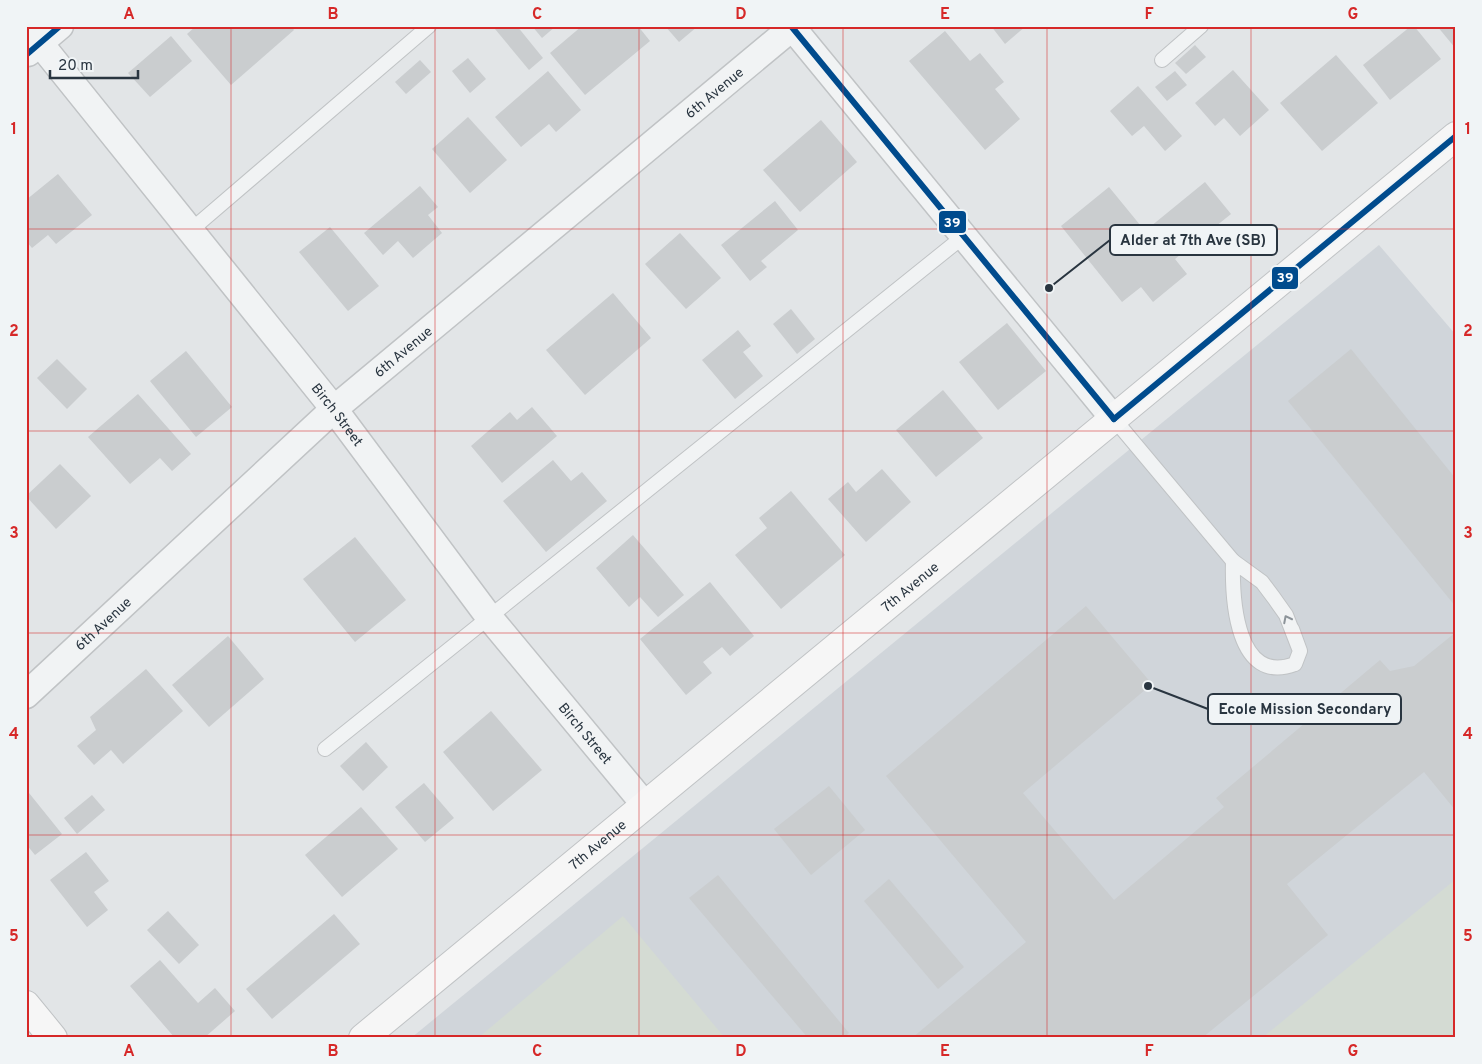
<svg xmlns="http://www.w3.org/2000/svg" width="1482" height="1064" font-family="Overpass,sans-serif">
  <rect width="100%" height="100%" fill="#e2e5e7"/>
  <!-- built -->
  <path fill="#d0d5da" d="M1379 245 1456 335V1038H411Z"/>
  <!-- green -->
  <g fill="#d4dbd3">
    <path d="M1456 879V1038H1262Z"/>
    <path d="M623 916 725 1038H478Z"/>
  </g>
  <!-- building -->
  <g fill="#cacdcf">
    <path d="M196 26H291L294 30 231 85 187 34Z"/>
    <path d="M499 26H517L543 58 529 70 495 29Z"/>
    <path d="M532 26H556L542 38Z"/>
    <path d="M582 26H599L601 29 605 26H638L650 41 585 95 550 53Z"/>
    <path d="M665 26H698L679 42Z"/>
    <path d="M991 26H1026L1005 44Z"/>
    <path d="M1411 26H1414L1441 59 1390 100 1363 65Z"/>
    <path d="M1437 26H1456V49Z"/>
    <path d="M945 31 970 61 980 53 1004 82 995 89 1020 119 985 150 909 61Z"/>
    <path d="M171 36 192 61 150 97 128 73Z"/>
    <path d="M1195 45 1206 57 1186 74 1175 63Z"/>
    <path d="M1336 55 1378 103 1322 151 1280 103Z"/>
    <path d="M468 58 486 79 470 93 452 71Z"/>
    <path d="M420 60 431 72 406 94 395 82Z"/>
    <path d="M1233 70 1269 110 1240 136 1224 118 1215 126 1195 103Z"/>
    <path d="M548 71 581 110 556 132 549 124 521 147 495 117Z"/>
    <path d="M1175 71 1187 85 1167 101 1155 87Z"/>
    <path d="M1138 86 1182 136 1165 151 1144 126 1132 136 1110 111Z"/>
    <path d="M468 117 507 160 470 193 432 149Z"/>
    <path d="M821 120 857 162 800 212 763 170Z"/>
    <path d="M58 174 92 215 56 244 48 235 32 248 26 241V200Z"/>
    <path d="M1205 182 1231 214 1175 259 1187 274 1153 302 1141 287 1122 302 1061 226 1109 187 1145 231Z"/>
    <path d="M420 186 438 207 428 215 442 233 413 258 398 241 383 255 364 233Z"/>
    <path d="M775 201 798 230 761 261 767 267 750 281 721 245Z"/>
    <path d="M330 227 379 286 348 311 299 252Z"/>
    <path d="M680 233 721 278 686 309 645 264Z"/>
    <path d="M613 293 651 338 585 395 546 350Z"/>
    <path d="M791 309 815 339 797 354 773 324Z"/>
    <path d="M1007 323 1046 371 998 410 959 362Z"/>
    <path d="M738 330 751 346 743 352 763 376 735 399 702 360Z"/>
    <path d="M1351 349 1456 479V607L1288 401Z"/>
    <path d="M186 351 232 407 196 437 150 381Z"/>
    <path d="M57 359 87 389 67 409 37 378Z"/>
    <path d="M943 390 983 438 936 477 896 430Z"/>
    <path d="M138 394 191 454 172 471 160 458 130 484 88 437Z"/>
    <path d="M532 407 557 436 502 483 471 446 510 412 517 420Z"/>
    <path d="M553 460 571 481 582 472 607 501 546 552 503 501Z"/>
    <path d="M60 464 91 496 56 529 26 496Z"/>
    <path d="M882 469 911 502 866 542 828 499 848 482 856 492Z"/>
    <path d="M791 491 845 555 781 609 735 555 767 528 759 518Z"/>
    <path d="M633 535 684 595 658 617 640 597 629 607 596 568Z"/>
    <path d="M355 537 406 600 355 642 303 579Z"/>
    <path d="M710 582 754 636 730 656 722 647 703 662 712 673 686 695 640 639Z"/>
    <path d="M1086 606 1152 684 1023 793 1114 900 1224 807 1216 798 1380 660 1390 671 1414 666 1456 632V811L1424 772 1287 884 1328 935 1202 1038H912L1026 942 886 776Z"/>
    <path d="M228 636 264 679 209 727 172 685Z"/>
    <path d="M146 669 183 711 123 764 111 750 94 765 77 746 96 730 90 717Z"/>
    <path d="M491 711 542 770 493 811 443 752Z"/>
    <path d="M366 742 388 767 363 791 340 766Z"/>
    <path d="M424 783 454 818 425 842 395 807Z"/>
    <path d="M829 786 865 830 811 875 774 829Z"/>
    <path d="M29 793 62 834 35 855 26 844V796Z"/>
    <path d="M92 795 105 810 77 834 64 818Z"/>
    <path d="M361 807 398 849 342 897 305 855Z"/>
    <path d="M86 852 109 881 94 892 108 910 87 927 50 880Z"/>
    <path d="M718 875 849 1033 844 1038H808L689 898Z"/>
    <path d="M889 879 964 967 938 989 864 901Z"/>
    <path d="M168 911 199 945 179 964 147 930Z"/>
    <path d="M334 914 360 944 272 1019 246 989Z"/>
    <path d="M160 960 198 1003 215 988 235 1011 204 1038H175L130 986Z"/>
  </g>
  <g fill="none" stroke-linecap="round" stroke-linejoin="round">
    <defs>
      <g id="lane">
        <path d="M1162 60 1201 26"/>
        <path d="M190 231 429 26"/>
        <path d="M1114 419 1233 561"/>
        <path d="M1292 629 1300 651 1295 664C1236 686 1232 599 1233 561L1262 582 1274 598 1286 615 1300 651 1295 664"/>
        <path d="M325 749 964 236"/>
      </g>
      <g id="street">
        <path id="s1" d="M26 26 334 409 489 617 645 805"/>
        <path d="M791 26 1114 419"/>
        <path d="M28 53 60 26"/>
        <path id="s2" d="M26 695 334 409 794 26"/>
      </g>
      <g id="secondary">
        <path d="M26 1005 53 1038"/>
        <path id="s3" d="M363 1038 1456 136"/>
      </g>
    </defs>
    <!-- lane casing -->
    <use href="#lane" stroke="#c0c3c5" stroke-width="16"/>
    <!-- street casing -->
    <use href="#street" stroke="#c0c3c5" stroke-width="29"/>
    <!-- secondary casing -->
    <use href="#secondary" stroke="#c0c3c5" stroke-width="30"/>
    <!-- lane -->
    <use href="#lane" stroke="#f1f3f4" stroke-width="14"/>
    <!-- street -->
    <use href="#street" stroke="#f1f3f4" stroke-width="26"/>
    <!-- secondary -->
    <use href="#secondary" stroke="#f6f6f6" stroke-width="28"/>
    <defs>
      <g id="bus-1">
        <path d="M791 26 1114 419"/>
        <path d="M26 55 60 26"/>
        <path d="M1114 419 1456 136"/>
      </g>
    </defs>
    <!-- bus-1 casing -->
    <use href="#bus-1" stroke="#f0f4f6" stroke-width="10"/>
    <!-- bus-1 -->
    <use href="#bus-1" stroke="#004b8d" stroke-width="6"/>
  </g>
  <!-- one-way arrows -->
  <defs><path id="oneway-chevron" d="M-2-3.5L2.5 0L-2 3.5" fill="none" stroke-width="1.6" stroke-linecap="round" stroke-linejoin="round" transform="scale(1.25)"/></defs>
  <use stroke="#8d949a" href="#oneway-chevron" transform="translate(1287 619) rotate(-117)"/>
  <!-- grid -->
  <path fill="none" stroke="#d62828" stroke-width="1" stroke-opacity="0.55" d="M231 26V1038M435 26V1038M639 26V1038M843 26V1038M1047 26V1038M1251 26V1038M26 229H1456M26 431H1456M26 633H1456M26 835H1456"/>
  <g text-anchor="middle" stroke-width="5" stroke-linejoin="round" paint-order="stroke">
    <!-- street labels -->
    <g font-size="14" fill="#293540" stroke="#f0f4f6">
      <text dy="5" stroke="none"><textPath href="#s2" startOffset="915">6th Avenue</textPath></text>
      <text dy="5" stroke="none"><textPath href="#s2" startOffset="510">6th Avenue</textPath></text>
      <text dy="5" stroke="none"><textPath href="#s1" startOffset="498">Birch Street</textPath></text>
      <text dy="5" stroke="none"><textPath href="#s3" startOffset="709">7th Avenue</textPath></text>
      <text dy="5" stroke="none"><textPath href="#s2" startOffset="105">6th Avenue</textPath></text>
      <text dy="5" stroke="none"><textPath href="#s1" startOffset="902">Birch Street</textPath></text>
      <text dy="5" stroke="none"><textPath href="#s3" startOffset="304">7th Avenue</textPath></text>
    </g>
  </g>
  <!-- callouts -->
  <path fill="none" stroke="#293540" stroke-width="2" d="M1049 288L1110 240M1148 686L1208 709"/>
  <g fill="#293540" stroke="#f0f4f6" stroke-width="2">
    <circle cx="1049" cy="288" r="5"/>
    <circle cx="1148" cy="686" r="5"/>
  </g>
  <g fill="#f0f4f6" stroke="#293540" stroke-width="2">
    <rect x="1110" y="225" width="167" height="30" rx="5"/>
    <rect x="1208" y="694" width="193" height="30" rx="5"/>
  </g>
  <g font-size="15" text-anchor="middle" font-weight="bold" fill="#293540">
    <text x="1193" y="245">Alder at 7th Ave (SB)</text>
    <text x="1305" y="714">Ecole Mission Secondary</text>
  </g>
  <g stroke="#f0f4f6" stroke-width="2">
    <rect x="938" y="210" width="29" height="24" rx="5" fill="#004b8d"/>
    <rect x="1271" y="266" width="28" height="24" rx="5" fill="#004b8d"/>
  </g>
  <g font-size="14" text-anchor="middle" font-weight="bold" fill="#fff">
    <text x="952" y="227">39</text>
    <text x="1285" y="282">39</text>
  </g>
  <!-- border -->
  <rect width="1482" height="1064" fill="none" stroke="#f0f4f6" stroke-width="55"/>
  <!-- scale -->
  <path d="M50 70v8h88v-8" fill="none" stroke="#293540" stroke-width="2.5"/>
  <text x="58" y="70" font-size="15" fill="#293540" stroke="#f0f4f6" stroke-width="4" paint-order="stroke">20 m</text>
  <rect x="28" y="28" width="1426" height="1008" fill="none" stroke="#d62828" stroke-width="2"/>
  <g font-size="16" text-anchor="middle" font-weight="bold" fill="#d62828">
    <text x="129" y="19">A</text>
    <text x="333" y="19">B</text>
    <text x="537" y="19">C</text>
    <text x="741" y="19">D</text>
    <text x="945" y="19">E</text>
    <text x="1149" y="19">F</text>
    <text x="1353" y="19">G</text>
    <text x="14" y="134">1</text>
    <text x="1468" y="134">1</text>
    <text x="14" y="336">2</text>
    <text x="1468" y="336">2</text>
    <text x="14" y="538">3</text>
    <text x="1468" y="538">3</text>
    <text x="14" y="739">4</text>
    <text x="1468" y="739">4</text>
    <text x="14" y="941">5</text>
    <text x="1468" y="941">5</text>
    <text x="129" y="1056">A</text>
    <text x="333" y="1056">B</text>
    <text x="537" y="1056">C</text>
    <text x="741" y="1056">D</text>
    <text x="945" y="1056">E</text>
    <text x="1149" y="1056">F</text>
    <text x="1353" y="1056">G</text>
  </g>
</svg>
